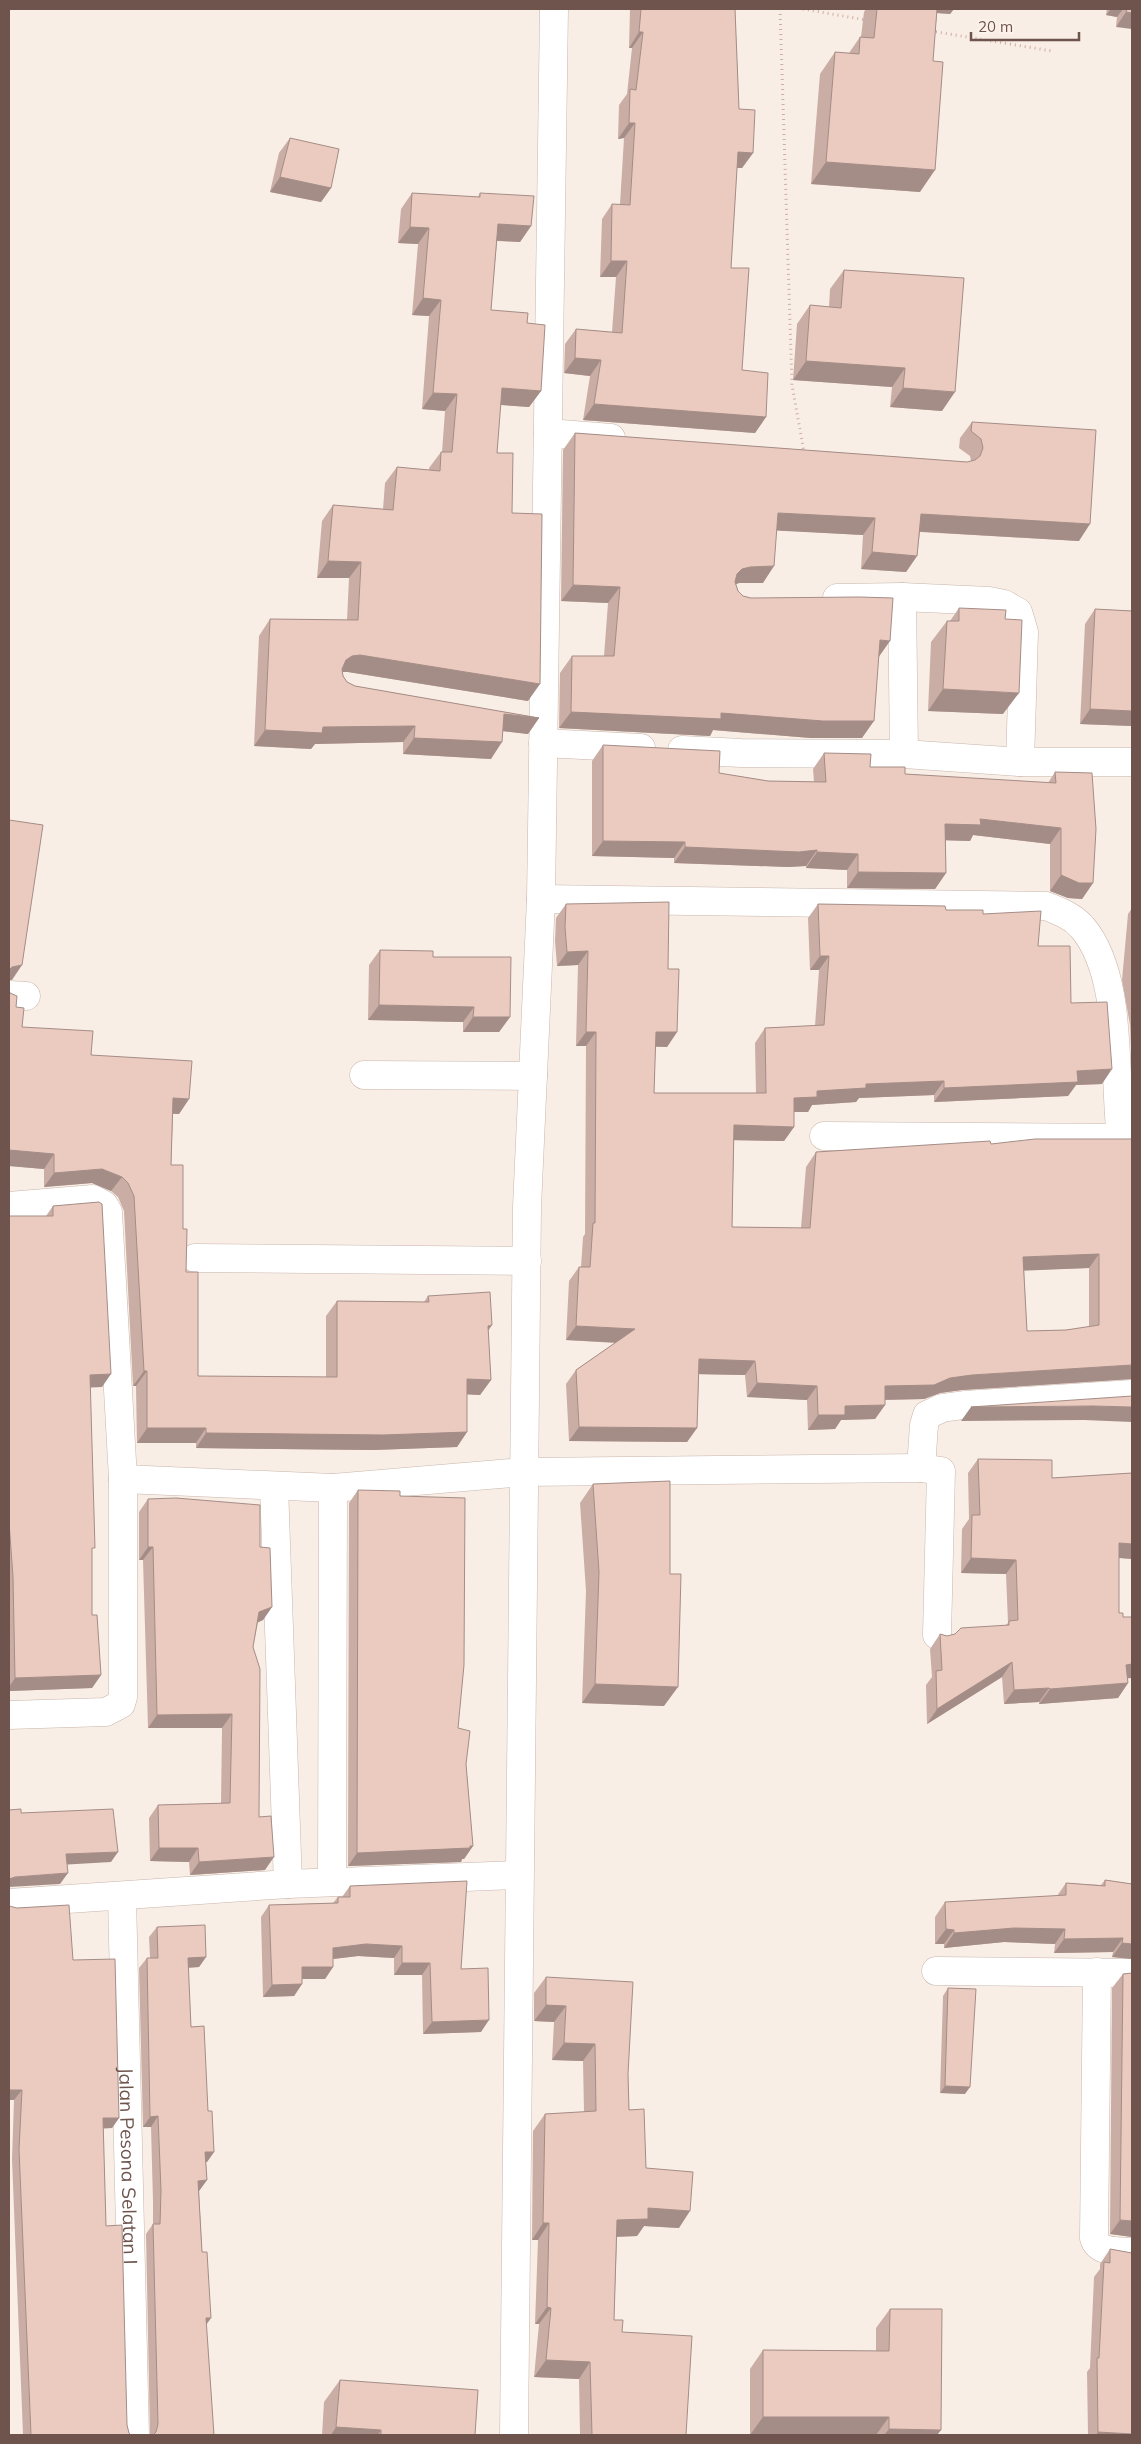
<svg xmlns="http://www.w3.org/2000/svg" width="1141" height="2444" font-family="Mulish,sans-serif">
  <rect width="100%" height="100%" fill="#f9eee5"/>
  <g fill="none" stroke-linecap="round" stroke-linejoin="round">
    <defs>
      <g id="minor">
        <path d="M548 433 611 438"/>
        <path d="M902 597 904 754"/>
        <path d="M837 598 902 597 989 601 1004 604 1018 612 1024 632 1020 762"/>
        <path d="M543 743 641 748"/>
        <path d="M682 750 741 753 904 754 1020 762H1132"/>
        <path d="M541 899 1046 906C1059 911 1072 916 1082 927 1124 976 1113 1075 1121 1137"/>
        <path d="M9 995 26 996"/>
        <path d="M364 1075 533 1076"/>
        <path d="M824 1136 1132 1138"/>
        <path d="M9 1206 93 1199 104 1205 108 1212 123 1479V1697L121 1704 106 1712 9 1715"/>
        <path d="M195 1258 527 1261"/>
        <path d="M123 1479 333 1488 524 1472 921 1468"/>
        <path d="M274 1486 288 1884"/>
        <path d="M937 1635 941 1471 921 1468 924 1425 927 1415 942 1408 964 1405 1132 1394"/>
        <path d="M332 1882 333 1488"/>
        <path id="s1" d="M122 1897 135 2435"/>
        <path d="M9 1903 288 1884 518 1875"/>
        <path d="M936 1971 1132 1973"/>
        <path d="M1097 1972 1094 2238C1098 2253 1119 2251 1132 2252"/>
      </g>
      <path id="tertiary" d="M514 2435 527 1207 541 899 554 9"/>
    </defs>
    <!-- minor casing -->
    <use href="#minor" stroke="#c8b5ac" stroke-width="29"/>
    <!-- tertiary casing -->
    <use href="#tertiary" stroke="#c8b5ac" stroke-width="29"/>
    <!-- path -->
    <g stroke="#cfada3" stroke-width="3" stroke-dasharray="1 4" stroke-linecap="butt">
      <path d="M780 9 792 385 804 452"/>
      <path d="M803 9 866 20"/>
      <path d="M931 31 1052 51"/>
    </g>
    <!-- minor -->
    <use href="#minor" stroke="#fff" stroke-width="28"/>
    <!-- tertiary -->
    <use href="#tertiary" stroke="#fff" stroke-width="28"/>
  </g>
  <!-- wall -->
  <g fill="#caaea5" fill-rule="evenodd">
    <path d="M630 9H735L739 109 753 153 742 168H737L731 268 742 370 766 417 755 433 583 420 590 376 564 373 565 344 576 329 612 332 616 277H600L602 219 612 204H620L624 138 618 139 619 105 627 94 632 48H629Z"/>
    <path d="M866 9H954L950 14 937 13 920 192 811 184 820 74 835 52 849 53 860 37H861L864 12Z"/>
    <path d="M1107 9H1132L1116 27 1117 17 1106 15Z"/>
    <path d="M290 138 331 188 321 202 270 192 279 153Z"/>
    <path d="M412 193 478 197 480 193 531 226 520 242 497 241 491 310 527 323 541 391 529 407 500 405 497 453 512 513 528 701 348 672H342L343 676 347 682 355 686 539 718 528 734 503 731 491 759 403 754V742L315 744 311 749 254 746 259 636 270 619 347 620 349 578H317L322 521 333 505 383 509 385 483 397 467 429 470V468L441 452H442L445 411 422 409 429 316 412 315 418 244 398 243 401 209Z"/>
    <path d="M844 270 942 411 890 407 892 387 793 380 797 324 810 305 829 307 830 289Z"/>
    <path d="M972 422 1079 541 920 532 917 556 906 572 861 569 863 535 776 530 763 583H739L736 584 738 591 743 596 879 657 862 738H811L713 730 710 736 559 728 560 673 572 656H604L608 603 561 601 563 450 575 433 967 462 971 461 970 456 959 448 960 438Z"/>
    <path d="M959 608 1005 619 1003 714 928 711 931 642 947 621H950Z"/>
    <path d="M1095 609 1132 611V726L1080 724 1085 624Z"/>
    <path d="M603 745 719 773 768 781 814 782 813 769 824 753 870 767 905 774 1048 783 1055 772 1093 883 1082 899 1068 898 1050 891V844L973 835 970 841 946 840V873L935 889 847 888V870L806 868V866L788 867 674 863V858L592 856V761Z"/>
    <path d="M566 904 668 969 677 1032 667 1047H655L654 1093H756L755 1043 765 1028 815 1026 819 970H810L808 918 818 904 946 910 983 914 1038 946 1071 1003 1102 1084 1076 1085 1068 1096 934 1102V1095L859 1098 856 1102 812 1105 808 1112H794V1127L784 1141 734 1140 732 1227 801 1228 806 1167 816 1152 991 1144 1132 1139V1379L962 1390 940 1393 924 1399 885 1400V1405L875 1419 841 1420 835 1429 808 1430 807 1400 747 1397 745 1375 699 1374 697 1428 687 1442 569 1441 566 1384 576 1370 615 1343 566 1340 569 1281 579 1267H581L583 1237 585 1234 586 1046H576L578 965 557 966 555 941 556 918ZM1089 1268V1327L1066 1330 1027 1331 1024 1270Z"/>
    <path d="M1132 908V1071L1130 1025 1122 980 1128 914Z"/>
    <path d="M380 950 433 957 510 1017 499 1032H463V1022L368 1020 369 965Z"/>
    <path d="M9 991 16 1007 22 1027 91 1055 189 1099 179 1114H173L171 1165 183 1229 186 1272 198 1376 326 1377V1316L337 1301 424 1302 428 1296 488 1331 491 1380 480 1395 467 1394V1432L457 1447 373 1450 196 1448V1443H137L136 1386H133L124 1211 118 1197 111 1191 92 1183 44 1187V1169L9 1166Z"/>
    <path d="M53 1206 102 1387H90L92 1615 101 1675 92 1688 9 1691V1216H46Z"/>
    <path d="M978 1459 1052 1478 1132 1473V1559L1119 1558V1613L1123 1617H1132V1678H1128V1683L1118 1698 1039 1704V1702L1004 1704 1002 1677 927 1724 926 1685 932 1677 930 1649 940 1634 947 1636 1006 1625 1008 1623 1006 1574 961 1573 962 1529 969 1519 968 1473Z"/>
    <path d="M593 1484 664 1706 582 1703 586 1591 580 1503Z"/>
    <path d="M358 1490 400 1496 466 1764 473 1846 464 1859H462L461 1862 348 1866 349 1503Z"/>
    <path d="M148 1499 260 1547 272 1607 263 1620 258 1622 253 1647 259 1817 265 1870 190 1875 189 1862 150 1861 149 1818 158 1805 221 1804 222 1728H148L143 1560H139V1512Z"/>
    <path d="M1105 1880 1132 1884V1959L1112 1957 1113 1952 1054 1953 1055 1944 1004 1942 944 1948V1944H935V1917L945 1902 1057 1896 1066 1883 1101 1885Z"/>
    <path d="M350 1886 461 1969 481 2032 423 2034 422 1975H394V1958L358 1956 333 1959V1967L325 1979H302V1984L294 1996 263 1997 261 1917 269 1905 333 1903 338 1897H342Z"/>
    <path d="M9 1906 73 1960 119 2118 112 2128H103L106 2226 127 2425 129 2433 131 2435H23L12 2159 14 2100H9Z"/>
    <path d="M157 1927 206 1957 199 1967 188 1968 191 2027 208 2111 214 2152 207 2162H206L207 2180 199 2191 206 2325 214 2435H150L146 2234 153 2224V2202L151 2127H143L139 1968 147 1958H150L149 1937Z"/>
    <path d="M1132 1973V2237L1110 2234 1112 1988 1123 1974Z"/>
    <path d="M546 1977 628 2074 629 2110 646 2168 679 2228 644 2226 637 2236 617 2237 614 2320 686 2435H580L579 2379 534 2377 539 2324H535L538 2240H532L533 2131 545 2114 584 2112 583 2061 552 2060 554 2022 534 2021V1993Z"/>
    <path d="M948 1988 965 2094 940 2093 943 1996Z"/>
    <path d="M1110 2249 1130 2253 1132 2435H1088L1087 2372 1090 2368 1094 2277 1100 2269V2264Z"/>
    <path d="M890 2309 941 2430 937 2435H750V2369L763 2350 876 2351V2328Z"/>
    <path d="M340 2380 475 2435H322L324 2402Z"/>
  </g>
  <!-- shaded-wall -->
  <g fill="#a48d86">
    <path d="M912 9H954L950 14 910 11Z"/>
    <path d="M1111 9H1123L1117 17 1106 15Z"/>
    <path d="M1126 12 1132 13V29L1116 27Z"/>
    <path d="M639 32H643L632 48H629Z"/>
    <path d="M629 123H635L624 138 618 139Z"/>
    <path d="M738 152 753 153 742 168H727Z"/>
    <path d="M826 162 935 170 920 192 811 184Z"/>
    <path d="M280 177 331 188 321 202 270 192Z"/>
    <path d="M498 224 531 226 520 242 487 240Z"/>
    <path d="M410 227 429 228 418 244 398 243Z"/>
    <path d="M611 261H627L616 277H600Z"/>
    <path d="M423 298 441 300 429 316 412 315Z"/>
    <path d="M575 358 601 360 590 376 564 373Z"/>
    <path d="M806 361 905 368 892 387 793 380Z"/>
    <path d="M502 388 541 391 529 407 490 404Z"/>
    <path d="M903 388 955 392 942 411 890 407Z"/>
    <path d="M433 393 457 394 445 411 422 409Z"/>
    <path d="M594 404 766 417 755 433 583 420Z"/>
    <path d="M778 513 875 518 863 535 766 530Z"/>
    <path d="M921 514 1090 524 1079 541 909 531Z"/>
    <path d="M872 552 917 556 906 572 861 569Z"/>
    <path d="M328 561 361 562 349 578H317Z"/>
    <path d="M774 566 763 583H739L731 586 737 574 742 569 750 567Z"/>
    <path d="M573 585 620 587 608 603 561 601Z"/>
    <path d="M880 640 890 641 878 658Z"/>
    <path d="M360 655 540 684 528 701 348 672H341L346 660 352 656Z"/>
    <path d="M943 689 1019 693 1003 714 928 711Z"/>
    <path d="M1090 709 1132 711V726L1080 724Z"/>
    <path d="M571 712 721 713 874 721 862 738H811L713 730 710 736 559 728Z"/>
    <path d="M504 714 539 718 528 734 493 730Z"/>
    <path d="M415 726 403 742 315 744 311 749 254 746 265 730 323 727Z"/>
    <path d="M414 738 502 742 491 759 403 754Z"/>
    <path d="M980 819 1061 828 1050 844 973 835 970 841 934 840 945 824Z"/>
    <path d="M603 841 685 842 674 858 592 856Z"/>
    <path d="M685 847 817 850 806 866 788 867 674 863Z"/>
    <path d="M817 852 858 854 847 870 806 868Z"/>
    <path d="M858 872 946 873 935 889 847 888Z"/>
    <path d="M1061 875 1093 883 1082 899 1068 898 1050 891Z"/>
    <path d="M588 951 578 965 557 966 567 952Z"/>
    <path d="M820 956H829L819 970H810Z"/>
    <path d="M22 965 12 980H9V970L12 967Z"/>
    <path d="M379 1005 474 1007 463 1022 368 1020Z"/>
    <path d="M473 1017H510L499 1032H463Z"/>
    <path d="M586 1032H596L586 1046H576Z"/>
    <path d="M656 1032H677L667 1047 646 1046Z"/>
    <path d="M1112 1069 1102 1084 1076 1085 1068 1096 934 1102 944 1088 1077 1071Z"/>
    <path d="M944 1081 934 1095 859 1098 856 1102 812 1105 808 1112H784L794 1098 817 1091 866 1084Z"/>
    <path d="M173 1098 189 1099 179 1114 163 1113Z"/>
    <path d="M734 1125 794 1127 784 1141 724 1140Z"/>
    <path d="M9 1150 54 1154 44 1169 9 1166Z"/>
    <path d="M102 1169 122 1177 111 1191 92 1183 44 1187 54 1173Z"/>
    <path d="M1099 1254 1089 1268 1013 1271 1023 1257Z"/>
    <path d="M492 1325 482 1340 488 1326Z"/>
    <path d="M576 1326 635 1329 625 1343 566 1340Z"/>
    <path d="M699 1359 755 1361 745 1375 689 1374Z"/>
    <path d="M1132 1365V1379L962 1390 940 1393 924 1399 875 1400 885 1386 972 1375Z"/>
    <path d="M144 1371H147L136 1386H133Z"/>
    <path d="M111 1374 102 1387 81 1388 90 1375Z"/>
    <path d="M467 1379 491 1380 480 1395 457 1394Z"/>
    <path d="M757 1383 817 1386 807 1400 747 1397Z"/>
    <path d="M885 1405 875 1419 841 1420 835 1429 808 1430 818 1415 845 1406Z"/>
    <path d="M1094 1406 1132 1407V1422L1084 1420 961 1421 971 1407Z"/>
    <path d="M579 1427 697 1428 687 1442 569 1441Z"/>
    <path d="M147 1428H206L196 1443H137Z"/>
    <path d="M467 1432 457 1447 373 1450 196 1448 206 1433Z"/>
    <path d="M1119 1543 1132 1544V1559L1109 1557Z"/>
    <path d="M148 1547H153L143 1560H139Z"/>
    <path d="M971 1558 1016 1560 1006 1574 961 1573Z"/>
    <path d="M272 1607 263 1620 250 1626 259 1612Z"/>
    <path d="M1012 1662 1002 1677 927 1724 937 1709Z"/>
    <path d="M1132 1664V1678L1116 1679 1126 1665Z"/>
    <path d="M101 1675 92 1688 9 1691V1687L15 1678Z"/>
    <path d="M1128 1683 1118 1698 1039 1704 1050 1689Z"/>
    <path d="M595 1684 678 1687 664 1706 582 1703Z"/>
    <path d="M1049 1688 1039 1702 1004 1704 1014 1690Z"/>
    <path d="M232 1714 222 1728H148L157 1715Z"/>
    <path d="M473 1846 464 1859H462L461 1862 348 1866 357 1853Z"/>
    <path d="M159 1848H198L189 1862 150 1861Z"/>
    <path d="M118 1852 111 1862 59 1865 66 1854Z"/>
    <path d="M274 1857 265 1870 190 1875 199 1862Z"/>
    <path d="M68 1873 60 1884 9 1887V1879L15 1877Z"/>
    <path d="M1014 1928 1065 1929 1055 1944 1004 1942 944 1948 954 1933Z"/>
    <path d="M946 1929 954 1930 944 1944H935Z"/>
    <path d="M1123 1938 1113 1952 1054 1953 1064 1939Z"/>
    <path d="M1122 1943 1132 1944V1959L1112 1957Z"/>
    <path d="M366 1944 402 1946 394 1958 358 1956 325 1960 333 1948Z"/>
    <path d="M206 1957 199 1967 181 1968 188 1958Z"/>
    <path d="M402 1963H430L422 1975H394Z"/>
    <path d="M302 1967H333L325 1979H294Z"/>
    <path d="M302 1984 294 1996 263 1997 272 1985Z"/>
    <path d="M546 2005 566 2006 554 2022 534 2021Z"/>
    <path d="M489 2020 481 2032 423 2034 432 2022Z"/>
    <path d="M564 2043 595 2044 583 2061 552 2060Z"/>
    <path d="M945 2086 970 2087 965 2094 940 2093Z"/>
    <path d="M9 2090H22L14 2100H9Z"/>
    <path d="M158 2116 151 2127H143L150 2117Z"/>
    <path d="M103 2118H119L112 2128 96 2129Z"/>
    <path d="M205 2152H214L207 2162 198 2163Z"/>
    <path d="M207 2180 199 2191H191L198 2181Z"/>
    <path d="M648 2208 690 2211 679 2228 644 2226 637 2236 606 2237 617 2220Z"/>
    <path d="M1120 2220 1132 2221V2237L1110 2234Z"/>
    <path d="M543 2223H549L538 2240H532Z"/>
    <path d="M547 2307 551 2308 539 2324H535Z"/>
    <path d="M206 2318H211L204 2328Z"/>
    <path d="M546 2360 590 2362 579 2379 534 2377Z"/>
    <path d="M763 2417H889L876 2435H750Z"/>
    <path d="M336 2427 381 2430 378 2435H331Z"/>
    <path d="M889 2429 941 2430 937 2435H884Z"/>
    <path d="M1098 2432 1132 2434V2435H1096Z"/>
  </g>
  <!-- building -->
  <g fill="#ebcac0" stroke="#a48d86" fill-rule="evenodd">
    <path d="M641 9H735L739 109 755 110 753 153 738 152 731 268H749L742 370 768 373 766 417 594 404 601 360 575 358 576 329 622 333 627 261H611L612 204 630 205 635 123H629L630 89 636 90 643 32H639Z"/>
    <path d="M877 9H937L933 61 943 62 935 170 826 162 835 52 859 54 860 37 874 38Z"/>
    <path d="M1127 9H1132V13L1126 12Z"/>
    <path d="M290 138 339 149 331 188 280 177Z"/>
    <path d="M412 193 480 197V193L534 196 531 226 498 224 491 310 528 313 527 323 545 325 541 391 502 388 497 453H513L512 513 542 514 540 684 360 655 352 656 346 660 342 669 343 676 347 682 355 686 539 718 504 714 502 742 414 738 415 726 323 727 322 733 265 730 270 619 358 620 361 562 328 561 333 505 393 510 397 467 440 471 441 452H452L457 394 433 393 441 300 423 298 429 228 410 227Z"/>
    <path d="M844 270 964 278 955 392 903 388 905 368 806 361 810 305 841 308Z"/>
    <path d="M972 422 1096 430 1090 524 921 514 917 556 872 552 875 518 778 513 774 566 750 567 742 569 737 574 735 582 738 591 743 596 751 598 859 597 893 598 890 641 880 640 874 721H823L721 713V719L571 712 572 656H614L620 587 573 585 575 433 967 462 975 460 980 456 983 448 981 439 971 431Z"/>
    <path d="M959 608 1006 610 1005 619 1022 620 1019 693 943 689 947 621H959Z"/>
    <path d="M1095 609 1132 611V711L1090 709Z"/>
    <path d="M603 745 720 751 719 773 768 781 826 782 824 753 871 754 870 767H905V774L1056 783 1055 772 1092 773 1096 829 1093 883H1079L1061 875V828L980 819 981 825 945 824 946 873 858 872V854L817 852V850L799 852 685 847V842L603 841Z"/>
    <path d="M9 820 43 825 22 965 12 967 9 970Z"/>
    <path d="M669 902 668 969H679L677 1032H656L654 1093H766L765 1028 824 1025 829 956H820L818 904 945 906 946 910H983V914L1041 911 1038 946H1070L1071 1003 1107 1002 1112 1069 1077 1071 1078 1082 944 1088V1081L866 1084V1088L817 1091V1097L794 1098V1127L734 1125 732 1227 810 1228 816 1152 990 1141 991 1144 1035 1139H1132V1365L972 1375 950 1378 934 1385 885 1386V1405L845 1406V1415H818L817 1386 757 1383 755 1361 699 1359 697 1428 579 1427 576 1370 635 1329 576 1326 579 1267H590L593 1223H595L596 1032H586L588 951 567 952 565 927 566 904ZM1099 1254V1325L1066 1330 1027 1331 1023 1257Z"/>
    <path d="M380 950 433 951V957H511L510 1017H473L474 1007 379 1005Z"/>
    <path d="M9 991 10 993 17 996 16 1007 24 1008 22 1027 93 1031 91 1055 192 1061 189 1099 173 1098 171 1165H183V1229H187L186 1272H198V1376L337 1377V1301L429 1302 428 1296 490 1292 492 1325 488 1326 491 1380 467 1379V1432L383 1435 206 1433V1428H147V1371H144L134 1196 128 1183 122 1177 102 1169 54 1173V1154L9 1150Z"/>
    <path d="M99 1202 102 1204 111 1374 90 1375 95 1548H92V1615H97L101 1675 15 1678 13 1577 9 1522V1216H53V1206Z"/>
    <path d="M1132 1396V1407L1094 1406 971 1407Z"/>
    <path d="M978 1459 1052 1460V1478L1132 1473V1544L1119 1543V1613H1123V1617H1132V1664L1126 1665 1128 1683 1050 1689 1049 1688 1014 1690 1012 1662 937 1709 936 1671 942 1670 940 1634 947 1636 955 1634 961 1628 1009 1625V1621L1018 1620 1016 1560 971 1558 972 1515H980Z"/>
    <path d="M670 1481V1574H681L678 1687 595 1684 599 1572 593 1484Z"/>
    <path d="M358 1490 400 1491V1496L465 1498 464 1665 458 1728 470 1731 466 1764 473 1846H470V1848L357 1853Z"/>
    <path d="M176 1498 260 1505V1547L270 1548 272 1607 259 1612 253 1647 260 1669 259 1817 271 1816 274 1857 199 1862 198 1848H159L158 1805 230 1803 232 1714 157 1715 153 1547H148V1499Z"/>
    <path d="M21 1809V1813L113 1809 118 1852 66 1854 68 1873 15 1877 9 1879V1810Z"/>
    <path d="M1105 1880 1132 1884V1944L1122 1943 1123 1938 1064 1939 1065 1929 1014 1928 954 1933V1930L946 1929 945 1902 1066 1895V1883L1105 1886Z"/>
    <path d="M467 1881 461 1969 488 1968 489 2020 432 2022 430 1963H402V1946L366 1944 333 1948V1967H302V1984L272 1985 269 1905 338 1903V1897H350V1886Z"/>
    <path d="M69 1905 73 1960 115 1959 119 2118H103L106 2226 122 2225 127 2425 129 2433 131 2435H31L19 2149 22 2090H9V1906L17 1908Z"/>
    <path d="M205 1925 206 1957 188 1958 191 2027 204 2026 208 2111H212L214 2152H205L207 2180 198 2181 202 2252H207L211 2318H206L214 2435H153L156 2432 158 2424 153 2224H160L161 2191 158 2116 150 2117 147 1958H158L157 1927Z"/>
    <path d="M1132 1973V2221L1120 2220 1123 1974Z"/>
    <path d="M546 1977 633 1982 628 2074 629 2110 644 2109 646 2168 693 2172 690 2211 648 2208V2219L617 2220 614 2320H623L622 2332 692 2336 686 2435H592L590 2362 546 2360 551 2308 547 2307 549 2223H543L545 2114 596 2111 595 2044 564 2043 566 2006 546 2005Z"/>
    <path d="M948 1988 976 1989 970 2087 945 2086Z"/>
    <path d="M1110 2249 1132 2253V2434L1098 2432 1097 2358H1099L1104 2262 1110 2263Z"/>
    <path d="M890 2309H942L941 2430 889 2429V2417H763V2350L889 2351Z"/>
    <path d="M340 2380 478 2390 475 2435H381V2430L336 2427Z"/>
  </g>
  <g text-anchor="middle" stroke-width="4.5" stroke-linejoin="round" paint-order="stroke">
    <!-- street labels -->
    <g font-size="19" fill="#6e544d" stroke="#fcf2ea">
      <text dy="7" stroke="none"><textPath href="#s1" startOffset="269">Jalan Pesona Selatan I</textPath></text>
    </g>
  </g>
  <!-- border -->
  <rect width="1141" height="2444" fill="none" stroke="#6e544d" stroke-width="20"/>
  <!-- scale -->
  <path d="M971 32v8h108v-8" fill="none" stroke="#6e544d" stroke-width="2.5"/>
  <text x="978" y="32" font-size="15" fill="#6e544d" stroke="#fcf2ea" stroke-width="4" paint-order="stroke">20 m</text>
</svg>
